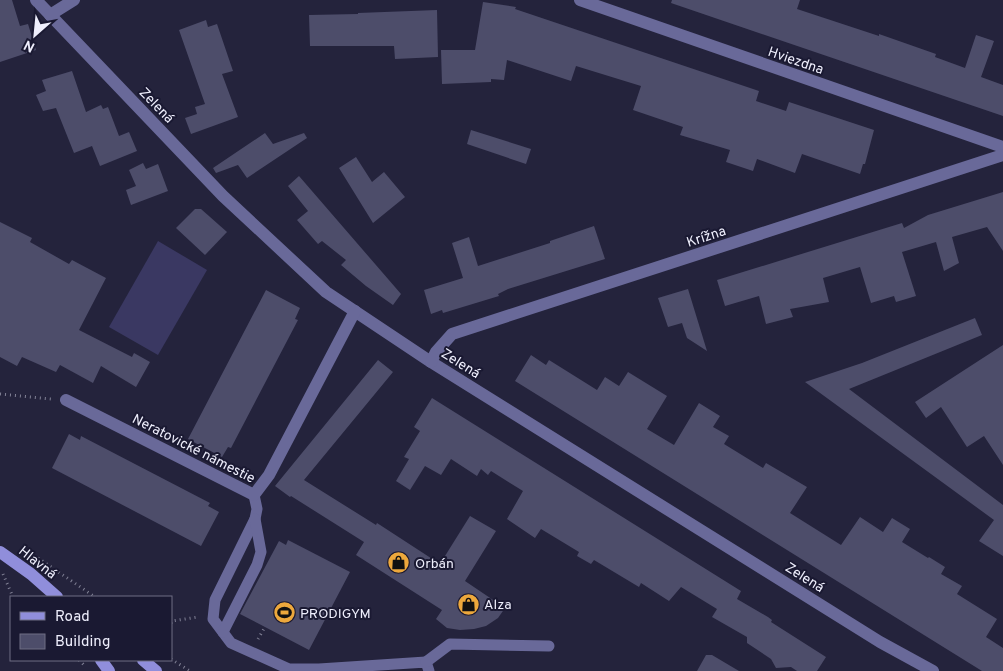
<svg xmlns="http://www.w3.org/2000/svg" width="1003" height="671" font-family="Overpass,sans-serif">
  <rect width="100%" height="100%" fill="#24233c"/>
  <!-- garden -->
  <path fill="#3a3862" d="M158 241 207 270 158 355 109 327Z"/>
  <!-- building -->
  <g fill="#4d4d6a">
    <path d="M0 0H12L20 26 28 24 36 50 0 62Z"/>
    <path d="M672 0H800L797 9 879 36V34L936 54 935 57 965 68 976 35 994 41 981 77 1003 85V116L671 3Z"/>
    <path d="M483 2 516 7 515 9 759 91 756 101 786 111 789 102 874 130 865 164H863L860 174 802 154 795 173 757 159 753 171 726 162 730 150 680 135 683 127 633 110 641 86 576 66 571 81 507 60 504 80 491 79V82L442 84 441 50H475Z"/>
    <path d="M437 10 438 57 395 59 394 46H310L309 15 358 14V13Z"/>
    <path d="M206 20 208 27 217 24 233 71 222 74 238 117 191 134 185 118 197 114 195 107 205 104 179 30Z"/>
    <path d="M72 71 86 112 101 105 103 109 108 107 119 136 129 132 137 151 100 166 92 146 74 153 56 108 43 111 36 95 46 91 42 80Z"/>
    <path d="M471 130 531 149 526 164 467 144Z"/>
    <path d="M265 133 273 144 304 133 307 138 247 178 238 165 216 173 213 168Z"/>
    <path d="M356 157 372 182 384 172 405 197 373 223 339 168Z"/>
    <path d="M143 163 146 169 158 164 168 191 131 205 126 190 136 186 129 170Z"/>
    <path d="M299 176 401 294 393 305 366 286 341 265 346 260 322 241 318 244 297 220 308 211 288 186Z"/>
    <path d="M1003 192V251L987 227 952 237 959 263 944 271 936 242 902 252 916 296 896 302 894 296 871 303 860 267 823 278 829 302 790 309 793 317 766 324 759 296 725 306 717 280 902 223 904 228 928 215Z"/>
    <path d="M195 209H201L227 232 205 255 176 228Z"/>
    <path d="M0 222 32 238 30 242 69 264 72 260 106 278 79 330 132 357 134 353 150 362 136 387 101 366 93 383 60 365 56 372 22 357 17 366 0 357Z"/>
    <path d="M594 226 605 259 508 289 498 294 499 296 443 313 442 310 431 314 424 290 463 278 452 243 469 237 478 266 550 243V241Z"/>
    <path d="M688 289 707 351 687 338 682 323 668 327 658 298Z"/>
    <path d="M266 290 300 308 295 319 298 320 231 448 228 447 222 457 188 439Z"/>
    <path d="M975 318 982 335 849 389 1003 505V556L979 541 994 520 805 382 862 363Z"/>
    <path d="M1003 345V465L984 436 967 447 941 407 926 418 915 402Z"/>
    <path d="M531 355 546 365 549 360 597 390 605 377 619 386 628 372 667 396 647 429 674 445 699 403 720 416 713 427 729 436 724 444 763 468 766 463 807 487 790 513 841 545 860 517 883 532 892 518 910 529 902 542 928 558 929 557 945 567 941 574 962 586 957 594 997 619 986 637 1003 648V671H982L515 381Z"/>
    <path d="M378 360 393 372 304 480 376 525 377 523 440 564 470 516 496 531 465 581 505 608 498 618 486 626 474 629 460 630 447 628 436 619 442 610 356 555 364 542 291 496 290 497 275 486Z"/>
    <path d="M432 398 741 591 737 599 768 617 772 620 771 622 826 657 817 671H797L791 667 776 668 771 659 747 643V637L712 617 717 609 681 587 669 601 641 583 639 587 594 560 591 564 577 556 579 552 541 529 535 538 507 519 523 491 491 471 488 475 481 469 477 476 451 459 441 475 425 466 410 490 396 481 409 459 404 457 420 431 414 427Z"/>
    <path d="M69 434 80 440 81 436 210 503 208 506 219 512 201 546 52 468Z"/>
    <path d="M288 540 350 572 309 650 240 614 279 541 286 545Z"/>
    <path d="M706 655H712L739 671H697Z"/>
  </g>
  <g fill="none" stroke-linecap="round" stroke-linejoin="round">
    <!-- path -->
    <g stroke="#828296" stroke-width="3" stroke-dasharray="1 4" stroke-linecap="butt">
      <path d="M0 394 51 399"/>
      <path d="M38 558 95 597"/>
      <path d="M3 574 13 597"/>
      <path d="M171 623 172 621 198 617"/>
      <path d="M258 639 265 627"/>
      <path d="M171 659 190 671"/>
      <path d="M79 660 85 666"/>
    </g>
    <!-- service -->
    <g stroke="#696999" stroke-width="11">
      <path d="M254 495 257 509 255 519 215 600 213 619 231 643 289 669H319L426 662 429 671"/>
      <path d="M223 632 257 565 261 552 255 519"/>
      <path d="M426 662 450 644 549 646"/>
    </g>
    <!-- minor -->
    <g stroke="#696999" stroke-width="12">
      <path d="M36 0 223 196 326 292 431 362 880 642 933 671"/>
      <path d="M580 0 1003 147"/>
      <path d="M50 15 74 0"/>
      <path d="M431 362 436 352 452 334 1003 155"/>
      <path d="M66 400 254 495 269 475 355 311"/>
    </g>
    <!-- secondary -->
    <g stroke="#908edb" stroke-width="12">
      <path d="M0 552 31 574 57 597"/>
      <path d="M101 660 109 671"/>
      <path d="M143 660 156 671"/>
    </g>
  </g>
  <!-- icons -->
  <defs>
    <symbol id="shop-disc" viewBox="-11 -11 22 22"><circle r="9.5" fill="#eda83c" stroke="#1a1932"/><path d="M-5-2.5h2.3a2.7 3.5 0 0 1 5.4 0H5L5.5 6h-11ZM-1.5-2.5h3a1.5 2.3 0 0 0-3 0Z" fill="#111"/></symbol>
    <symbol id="stadium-disc" viewBox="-11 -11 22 22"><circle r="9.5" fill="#eda83c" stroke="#1a1932"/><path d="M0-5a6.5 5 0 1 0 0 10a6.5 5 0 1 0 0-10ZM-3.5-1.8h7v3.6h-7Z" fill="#111"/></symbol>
  </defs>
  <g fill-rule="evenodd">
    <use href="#shop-disc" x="386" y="550" width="25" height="25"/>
    <use href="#shop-disc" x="456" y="592" width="25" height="25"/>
    <use href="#stadium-disc" x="272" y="600" width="25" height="25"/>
  </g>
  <g text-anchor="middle" stroke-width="4" stroke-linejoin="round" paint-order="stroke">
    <!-- street labels -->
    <g font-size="14" fill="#eeeefc" stroke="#1a1932">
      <text transform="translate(796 60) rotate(19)" y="5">Hviezdna</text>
      <text transform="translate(157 105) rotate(46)" y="5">Zelená</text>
      <text transform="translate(706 236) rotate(-18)" y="5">Krížna</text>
      <text transform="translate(461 363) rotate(32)" y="5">Zelená</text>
      <text transform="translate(194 448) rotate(27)" y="5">Neratovické námestie</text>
      <text transform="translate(38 562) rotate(38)" y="5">Hlavná</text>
      <text transform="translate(805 577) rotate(32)" y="5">Zelená</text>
    </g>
    <!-- poi labels -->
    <g font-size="14" fill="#eeeefc" stroke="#1a1932" text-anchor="start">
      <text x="415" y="568">Orbán</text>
      <text x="484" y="609">Alza</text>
      <text x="300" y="618">PRODIGYM</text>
    </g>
  </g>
  <!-- legend -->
  <rect x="10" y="596" width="162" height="65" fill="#1a1932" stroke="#6f6e83"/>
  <rect x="20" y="612" width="25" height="8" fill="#908edb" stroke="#6f6e83"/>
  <text x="55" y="621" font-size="15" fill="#eeeefc">Road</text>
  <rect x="20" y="634" width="25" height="15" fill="#4d4d6a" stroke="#6f6e83"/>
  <text x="55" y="646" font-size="15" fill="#eeeefc">Building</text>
  <!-- north arrow -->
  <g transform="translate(35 35) rotate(207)" stroke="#1a1932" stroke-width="4" paint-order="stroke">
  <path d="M0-4L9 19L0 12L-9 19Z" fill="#eeeefc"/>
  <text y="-8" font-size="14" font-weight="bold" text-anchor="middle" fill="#eeeefc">N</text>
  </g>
</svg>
